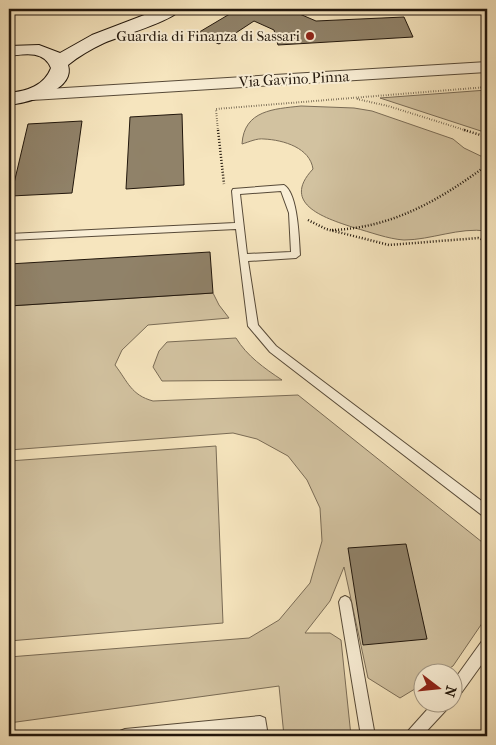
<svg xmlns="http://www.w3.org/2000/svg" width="496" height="745" font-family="'IM FELL French Canon',serif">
  <rect width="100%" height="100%" fill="#f6e5be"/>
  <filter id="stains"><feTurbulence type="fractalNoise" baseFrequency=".004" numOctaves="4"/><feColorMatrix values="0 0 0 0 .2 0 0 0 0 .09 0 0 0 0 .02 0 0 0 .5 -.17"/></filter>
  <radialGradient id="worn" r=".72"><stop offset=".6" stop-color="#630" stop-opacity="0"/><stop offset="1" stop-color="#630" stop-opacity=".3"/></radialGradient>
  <!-- green -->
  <g fill="#d2c2a0" stroke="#7a6c56">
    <path d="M487 90V133L380 98Z"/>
    <path d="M301 106 354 108 372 111 453 139 464 148 487 159V231C459 227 431 240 404 240 388 239 370 232 355 228 328 219 279 205 313 169 310 148 284 140 264 139 257 138 249 142 242 144 244 110 274 109 301 106Z"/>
    <path d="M213 293 219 305 229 318 148 325 122 350 115 365C128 382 131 395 153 401L298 395 487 546V616L453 666 443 672H424L423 684 400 698 368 678 344 567 330 601 305 633H330L341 640 351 736H284L279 686 9 723V657L249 638 279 620 310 583 322 541 320 508 307 480 288 456 257 439 233 433 9 450V306Z"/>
    <path d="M236 338C247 356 264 368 282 380L162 381 153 367 159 351 167 342Z"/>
    <path d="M216 446 223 623 9 641V461Z"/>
  </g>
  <!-- building -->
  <g fill="#908269" stroke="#22170c">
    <path d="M226 9H288L316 21 404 17 413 37 278 45 274 30 254 21 219 44 196 34 233 12Z"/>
    <path d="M182 114 184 185 126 189 130 117Z"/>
    <path d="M82 121 72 193 11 196 28 124Z"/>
    <path d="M210 252 213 293 9 306V264Z"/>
    <path d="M406 544 427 639 363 645 348 548Z"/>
  </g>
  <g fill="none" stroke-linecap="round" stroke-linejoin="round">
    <defs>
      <g id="service">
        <path d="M284 185C298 193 299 240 300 255L296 258 248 261 258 325 276 346 487 505V518L483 516 270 352 248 326 236 229 9 240V234L235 223 232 191 233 189ZM281 191 289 213 291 252 247 254 240 194Z"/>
        <path d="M345 596 349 598 351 602 375 736H361L339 602 341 598Z"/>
        <path d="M487 640V657L459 696 454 698V680L482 641Z"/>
        <path d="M434 702H451L449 707 422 736H406L408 731Z"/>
        <path d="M260 716 265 718 268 736H254V731L195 736H118L120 731 125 729Z"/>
      </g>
      <path id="tertiary" d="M487 62V72L32 100 26 99 24 95 26 91 32 90Z"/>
      <path id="secondary" d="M160 9H181C173 21 120 36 104 43 91 49 79 56 68 65 76 91 26 103 9 105V93C27 91 44 86 51 68 44 50 24 54 9 56V46L39 45 60 53 92 35Z"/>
    </defs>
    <!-- service casing -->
    <use href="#service" stroke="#574a38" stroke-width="2"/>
    <!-- tertiary casing -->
    <use href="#tertiary" stroke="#574a38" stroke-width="2"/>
    <!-- secondary casing -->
    <use href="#secondary" stroke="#22170c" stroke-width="2"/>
    <!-- path-far1 -->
    <g stroke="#22170c" stroke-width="2" stroke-dasharray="0.5 2" stroke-linecap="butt">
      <path d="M357 99 388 106 468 131"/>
      <path d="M218 131 216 109 487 87"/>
    </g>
    <!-- path -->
    <g stroke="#22170c" stroke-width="2.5" stroke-dasharray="1 2" stroke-linecap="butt">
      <path d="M218 130 224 184"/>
      <path d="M464 130 487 137"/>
      <path d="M308 220 326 229 389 245 478 238 487 241"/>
      <path d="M332 230C392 228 440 200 487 165"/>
    </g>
    <!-- service -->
    <use href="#service" fill="#f9eed5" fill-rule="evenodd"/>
    <!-- tertiary -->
    <use href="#tertiary" fill="#f9eed5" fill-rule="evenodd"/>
    <!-- secondary -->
    <use href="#secondary" fill="#f9eed5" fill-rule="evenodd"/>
  </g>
  <!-- markers -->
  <circle fill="#8f2418" stroke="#f9eed5" stroke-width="2" cx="310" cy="36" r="5"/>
  <g text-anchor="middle" stroke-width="4" stroke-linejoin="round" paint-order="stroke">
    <!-- far-poi labels -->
    <g font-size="15" fill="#22170c" stroke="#f9eed5" text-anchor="end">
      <text x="300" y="41">Guardia di Finanza di Sassari</text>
    </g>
    <!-- far-street labels -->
    <g font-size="15" fill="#22170c" stroke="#f9eed5">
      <text transform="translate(294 79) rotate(-3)" y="5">Via Gavino Pinna</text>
    </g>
  </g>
  <!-- margin -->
  <rect width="496" height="745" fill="none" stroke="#f6e5be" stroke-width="30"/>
  <rect x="10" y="10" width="476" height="725" fill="none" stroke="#22170c" stroke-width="2.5"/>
  <rect x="15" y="15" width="466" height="715" fill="none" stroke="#22170c"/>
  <!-- north arrow -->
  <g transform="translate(438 688) rotate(106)"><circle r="24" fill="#f9eed5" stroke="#a39885"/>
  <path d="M0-4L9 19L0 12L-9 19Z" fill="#8f2418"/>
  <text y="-8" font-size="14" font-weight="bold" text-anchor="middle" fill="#22170c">N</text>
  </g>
  <rect width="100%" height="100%" filter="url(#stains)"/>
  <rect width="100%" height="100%" fill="url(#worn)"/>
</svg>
